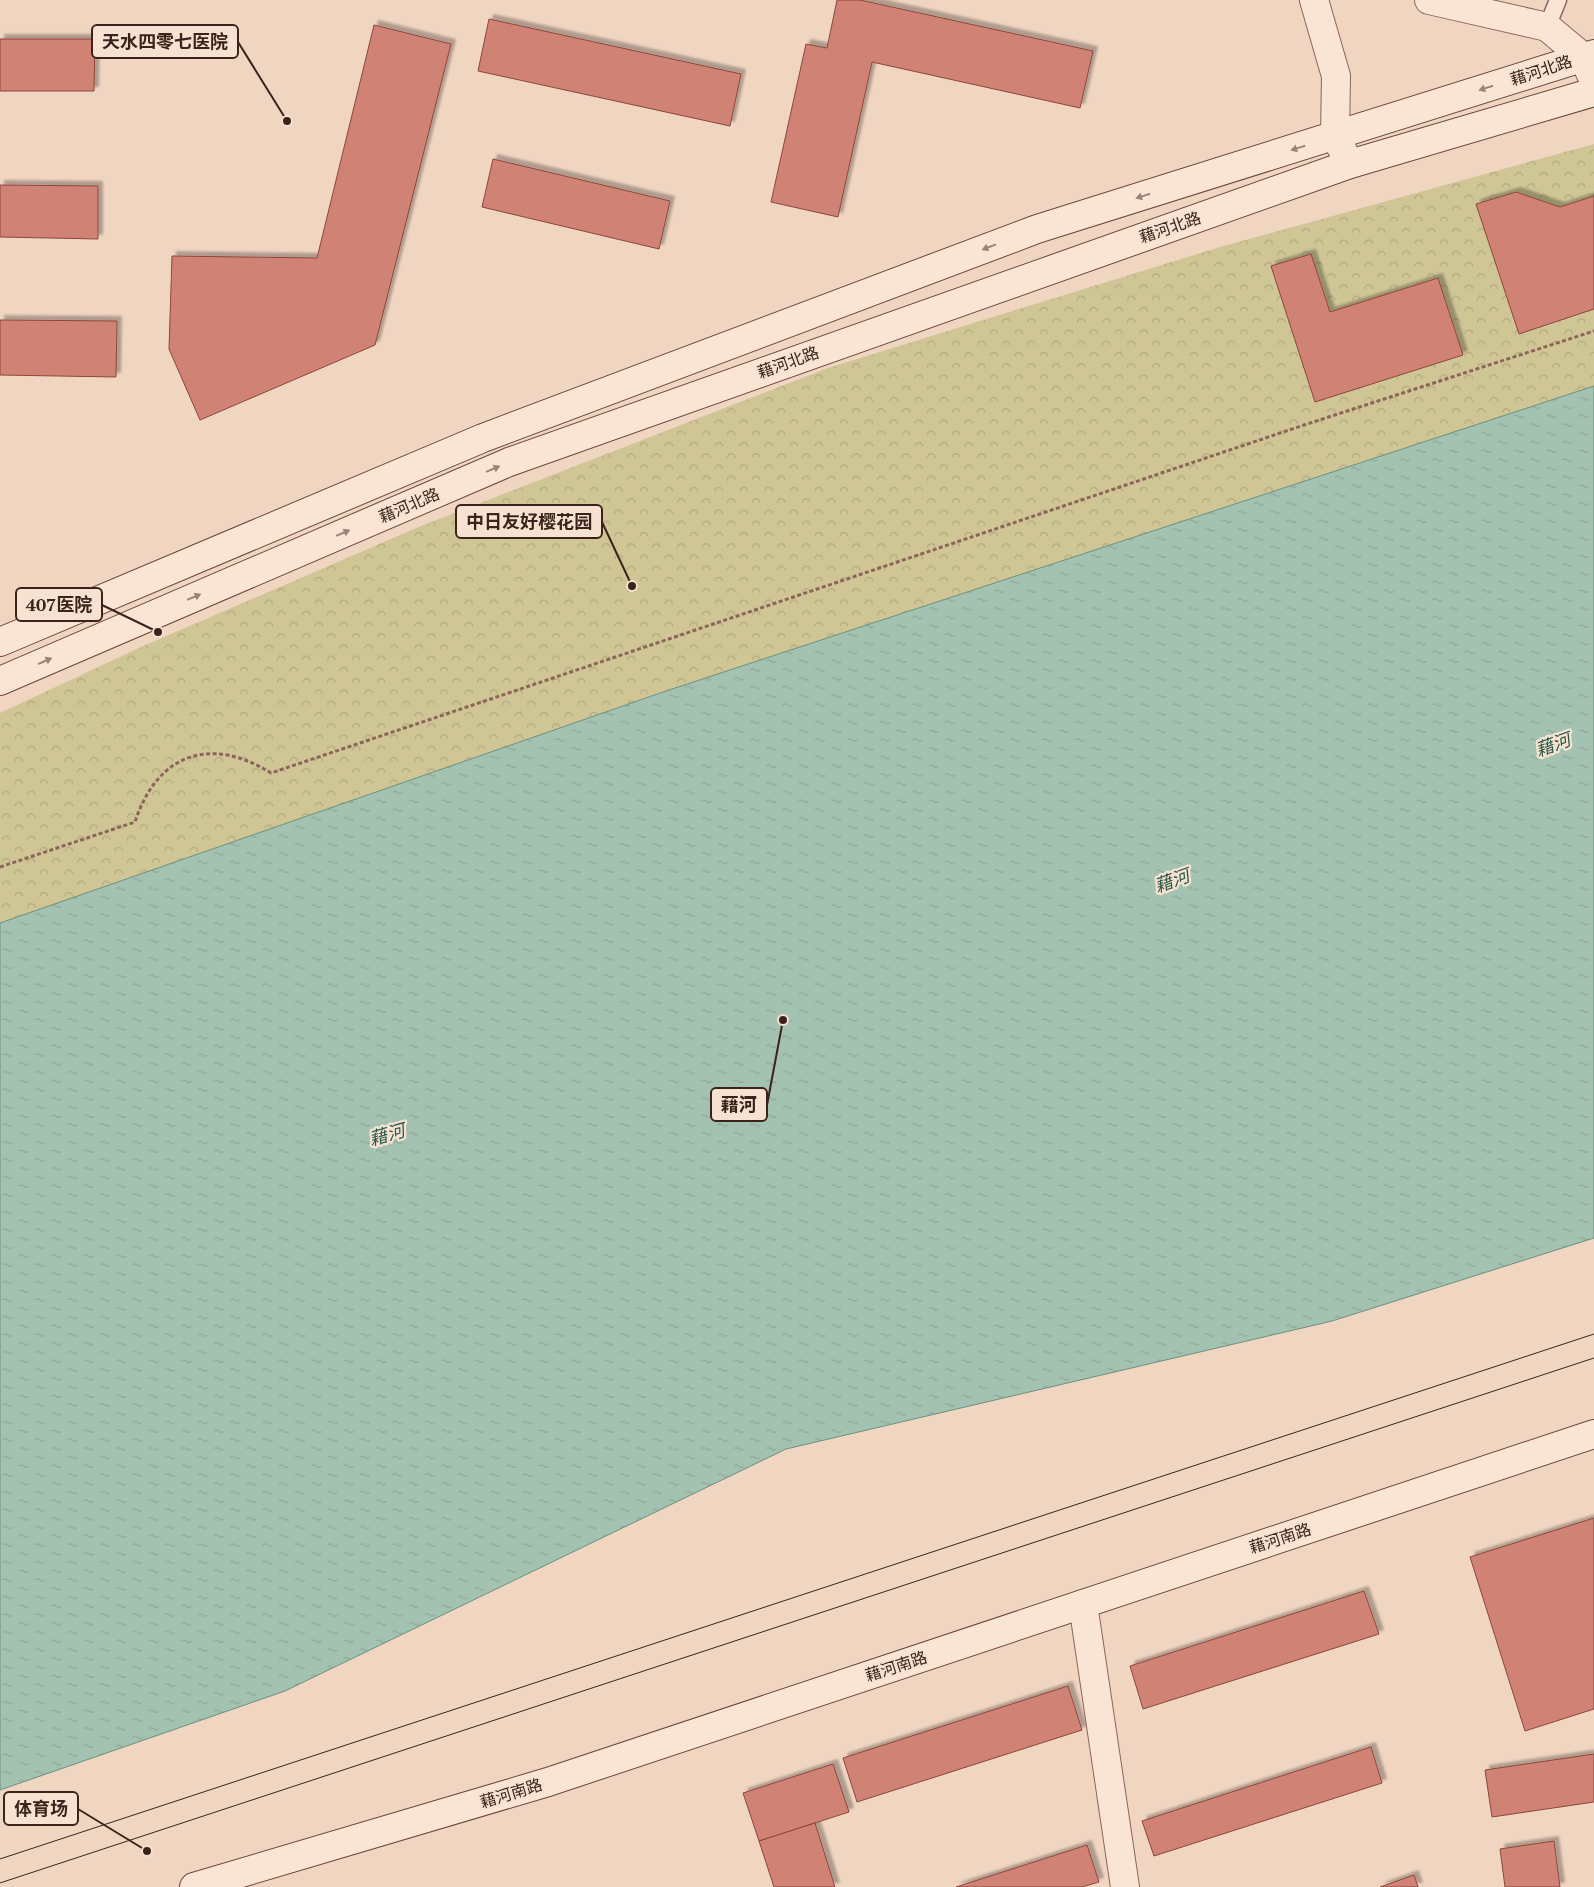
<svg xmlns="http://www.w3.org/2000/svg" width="1594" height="1887" font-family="'PT Serif','Noto Sans SC',serif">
  <defs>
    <pattern id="forest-crowns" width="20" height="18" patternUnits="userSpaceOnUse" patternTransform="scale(1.25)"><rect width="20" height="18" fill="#cfc595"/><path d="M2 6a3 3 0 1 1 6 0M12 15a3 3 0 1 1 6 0" fill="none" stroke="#b2a980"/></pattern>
    <pattern id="water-ripples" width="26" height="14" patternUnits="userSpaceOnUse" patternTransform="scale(1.25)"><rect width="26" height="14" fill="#a4c2b1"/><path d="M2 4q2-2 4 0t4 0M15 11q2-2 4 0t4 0" fill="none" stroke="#8ea698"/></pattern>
    <filter id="shadow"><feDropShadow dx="4.5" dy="-4.5" stdDeviation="1" flood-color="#0004"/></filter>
  </defs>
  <rect width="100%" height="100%" fill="#f0d5c1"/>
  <!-- forest -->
  <path fill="url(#forest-crowns)" d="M1594 144V386L666 691 0 923V713L141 647 421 526 828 368 1220 247Z"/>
  <!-- water -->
  <path fill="url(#water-ripples)" stroke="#6a917d" d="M1594 386V1238L1332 1321 786 1449 285 1691 0 1790V923L666 691Z"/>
  <!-- building -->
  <g fill="#d08275" stroke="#8b463c" filter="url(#shadow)">
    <path d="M837 0H860L1093 51 1080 108 872 62 838 217 771 202 806 44 827 48Z"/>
    <path d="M489 19 741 74 730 126 478 71Z"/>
    <path d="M374 25 451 44 375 345 200 420 169 349 172 256 317 258Z"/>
    <path d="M0 39H95L94 91H0Z"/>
    <path d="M493 159 670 201 659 249 482 207Z"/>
    <path d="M0 185 98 186V239L0 237Z"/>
    <path d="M1516 192 1560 207 1594 196V309L1519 334 1476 204Z"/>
    <path d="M1311 254 1330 312 1438 278 1463 355 1315 402 1271 266Z"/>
    <path d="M0 320 117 321 116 377 0 375Z"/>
    <path d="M1594 1518V1709L1525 1731 1470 1557Z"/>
    <path d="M1364 1591 1379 1634 1143 1709 1130 1666Z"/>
    <path d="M1068 1686 1082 1730 857 1802 843 1758Z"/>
    <path d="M1371 1747 1382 1783 1154 1856 1142 1821Z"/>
    <path d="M1594 1754V1802L1492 1817 1485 1770Z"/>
    <path d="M833 1764 849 1812 759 1841 743 1793Z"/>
    <path d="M815 1823 835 1887H774L759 1841Z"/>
    <path d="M1554 1841 1560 1887H1505L1500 1849Z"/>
    <path d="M1087 1845 1099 1882 1082 1887H956Z"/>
    <path d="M1414 1875 1418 1887H1380Z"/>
  </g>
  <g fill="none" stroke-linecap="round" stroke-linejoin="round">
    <defs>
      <path id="service" d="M1547 27 1558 0"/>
      <g id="minor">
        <path d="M1314 0 1336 76 1335 136 1350 164"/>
        <path d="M1083 1604 1125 1887"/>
      </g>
      <path id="tertiary" d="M1429 0 1547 27 1583 57 1594 81"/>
      <g id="secondary">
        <path d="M0 642 483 438 1037 229 1594 54"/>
        <path d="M0 681 509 462 1350 164 1594 92"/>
        <path d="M194 1887 548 1782 1594 1434"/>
      </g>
    </defs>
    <!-- service casing -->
    <use href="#service" stroke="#8b6558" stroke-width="19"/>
    <!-- minor casing -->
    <use href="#minor" stroke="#8b6558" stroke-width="30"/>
    <!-- tertiary casing -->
    <use href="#tertiary" stroke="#8b6558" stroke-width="30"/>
    <!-- secondary casing -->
    <use href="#secondary" stroke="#6c463b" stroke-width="30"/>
    <!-- path -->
    <path stroke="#8b6558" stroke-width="3" stroke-dasharray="4 2.5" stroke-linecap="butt" d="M0 867 135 822C157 754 210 735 271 773L1304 425 1594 331"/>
    <!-- service -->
    <use href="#service" stroke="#fae5d5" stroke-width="16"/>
    <!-- minor -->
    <use href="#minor" stroke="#fae5d5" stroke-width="28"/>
    <!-- tertiary -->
    <use href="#tertiary" stroke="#fae5d5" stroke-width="28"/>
    <!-- secondary -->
    <use href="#secondary" stroke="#fae5d5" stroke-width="28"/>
    <!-- tram -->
    <g stroke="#3a231d" stroke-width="1">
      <path d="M0 1859 1594 1334"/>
      <path d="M0 1883 1594 1358"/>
    </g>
  </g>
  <!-- one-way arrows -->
  <defs><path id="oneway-solid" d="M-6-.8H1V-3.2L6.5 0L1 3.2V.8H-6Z" transform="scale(1.25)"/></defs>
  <g fill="#9a8479">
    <use href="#oneway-solid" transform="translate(1486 88) rotate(162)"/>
    <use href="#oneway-solid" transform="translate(1298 148) rotate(163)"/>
    <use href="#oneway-solid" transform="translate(1143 196) rotate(163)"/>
    <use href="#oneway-solid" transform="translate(989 247) rotate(159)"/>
    <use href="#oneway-solid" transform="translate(493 469) rotate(-23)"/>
    <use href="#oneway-solid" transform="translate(343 533) rotate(-23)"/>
    <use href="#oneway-solid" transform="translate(194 597) rotate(-23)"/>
    <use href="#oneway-solid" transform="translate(45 661) rotate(-24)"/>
  </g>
  <g text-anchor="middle" stroke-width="4.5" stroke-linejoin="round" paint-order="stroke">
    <!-- street labels -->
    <g font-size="16" fill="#3a231d" stroke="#f7e2d1">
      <text transform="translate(1541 70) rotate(-18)" y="6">藉河北路</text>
      <text transform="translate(1170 227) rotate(-19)" y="6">藉河北路</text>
      <text transform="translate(788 362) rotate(-20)" y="6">藉河北路</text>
      <text transform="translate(409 505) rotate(-23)" y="6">藉河北路</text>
      <text transform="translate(1280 1538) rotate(-18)" y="6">藉河南路</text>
      <text transform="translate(896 1666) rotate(-18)" y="6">藉河南路</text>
      <text transform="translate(511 1793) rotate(-17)" y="6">藉河南路</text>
    </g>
    <!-- water labels -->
    <g font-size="18" font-style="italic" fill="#2b5a4a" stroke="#f7e2d1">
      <text transform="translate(1553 745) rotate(-20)" y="6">藉河</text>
      <text transform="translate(1172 881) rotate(-20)" y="6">藉河</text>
      <text transform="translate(387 1135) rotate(-16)" y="6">藉河</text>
    </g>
  </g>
  <!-- callouts -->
  <path fill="none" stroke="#3a231d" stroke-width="2" d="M287 121L238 42M632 586L602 522M158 632L102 605M783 1020L767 1105M147 1851L78 1809"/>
  <g fill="#3a231d" stroke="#f7e2d1" stroke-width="2">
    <circle cx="287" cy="121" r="5"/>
    <circle cx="632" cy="586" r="5"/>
    <circle cx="158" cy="632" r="5"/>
    <circle cx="783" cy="1020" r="5"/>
    <circle cx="147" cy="1851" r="5"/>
  </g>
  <g fill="#f7e2d1" stroke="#3a231d" stroke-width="2">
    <rect x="92" y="25" width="146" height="33" rx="5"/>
    <rect x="456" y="505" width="146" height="33" rx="5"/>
    <rect x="16" y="588" width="86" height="33" rx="5"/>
    <rect x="711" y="1088" width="56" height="33" rx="5"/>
    <rect x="4" y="1792" width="74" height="33" rx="5"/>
  </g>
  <g font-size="18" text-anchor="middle" font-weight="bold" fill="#3a231d">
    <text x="165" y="48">天水四零七医院</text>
    <text x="529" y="528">中日友好樱花园</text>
    <text x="59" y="611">407医院</text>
    <text x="739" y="1111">藉河</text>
    <text x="41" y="1815">体育场</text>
  </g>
</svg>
